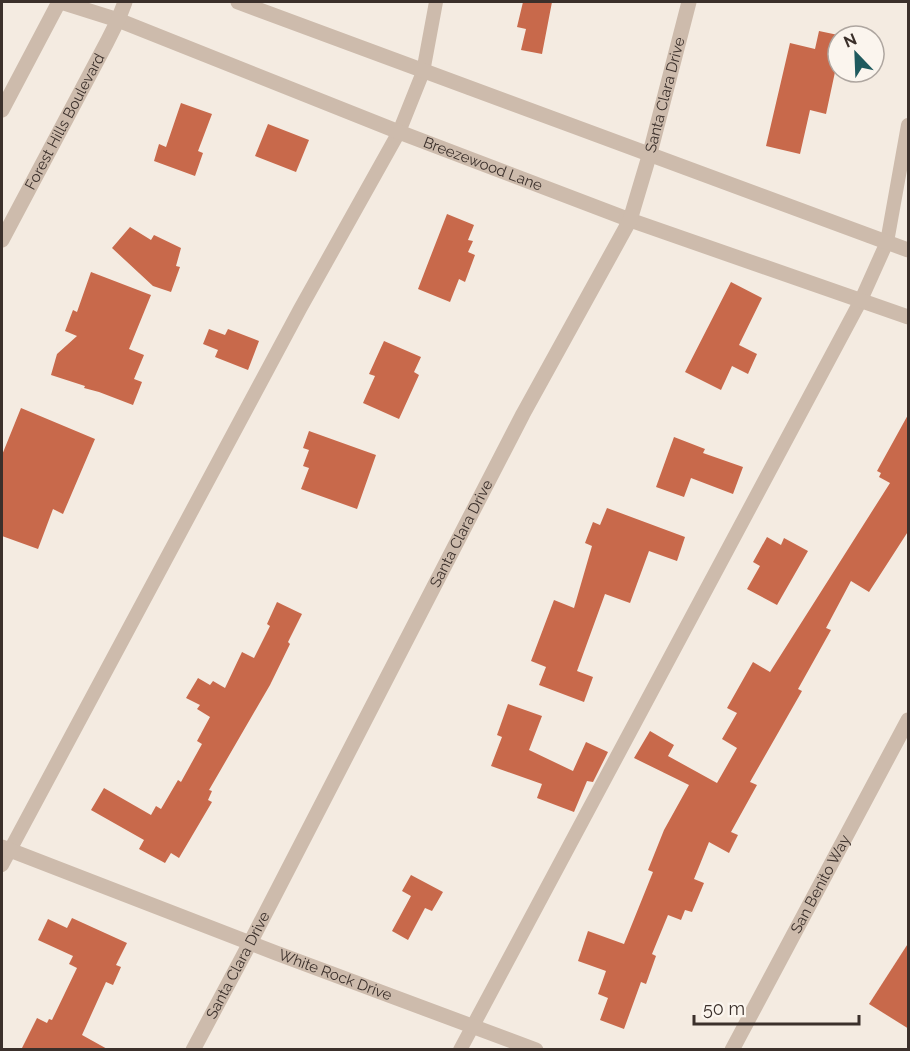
<svg xmlns="http://www.w3.org/2000/svg" width="910" height="1051" font-family="Raleway,sans-serif">
  <rect width="100%" height="100%" fill="#f4ebe1"/>
  <!-- building -->
  <g fill="#c8694b">
    <path d="M523 2H552L542 54 521 50 526 29 517 27Z"/>
    <path d="M819 31 838 35V72H835L826 114 810 110 800 154 766 146 790 43 815 49Z"/>
    <path d="M181 103 212 114 198 151 203 153 195 176 154 161 159 144 166 147Z"/>
    <path d="M268 124 309 140 296 172 255 156Z"/>
    <path d="M447 214 474 225 468 240 473 241 468 252 475 255 465 282 459 279 450 302 418 289Z"/>
    <path d="M130 227 151 240 154 235 181 248 176 266 180 267 171 292 153 286 112 248Z"/>
    <path d="M91 272 151 295 129 349 144 355 134 379 142 382 133 405 99 392 84 388 85 386 51 375 57 354 77 336 65 331 73 310 77 312Z"/>
    <path d="M731 282 762 298 739 345 757 354 748 374 732 366 721 390 685 372Z"/>
    <path d="M209 329 225 335 228 329 259 341 248 370 215 357 218 350 203 344Z"/>
    <path d="M384 341 421 357 414 372 419 375 399 419 363 403 375 376 369 374Z"/>
    <path d="M21 408 95 439 63 514 53 509 38 549 2 536V455Z"/>
    <path d="M909 413V530L869 592 851 581 826 628 831 630 798 689 802 691 750 782 757 785 731 832 738 835 729 853 709 842 694 879 704 883 692 912 685 910 681 920 668 915 652 954 656 956 646 984 641 982 624 1029 600 1020 608 998 598 994 606 971 578 961 588 931 624 944 653 872 648 870 664 830 689 785 634 758 650 731 674 745 668 756 717 783 737 748 722 739 737 713 727 708 753 662 770 672 890 483 879 477 881 473 877 471Z"/>
    <path d="M309 431 376 455 357 509 301 489 309 468 303 466 309 450 303 448Z"/>
    <path d="M674 437 705 449 703 453 743 467 733 494 691 478 684 497 656 487Z"/>
    <path d="M607 508 685 537 677 561 649 551 630 603 605 594 577 671 593 677 584 702 539 685 546 667 531 661 554 600 574 608 592 546 585 543 593 522 600 525Z"/>
    <path d="M767 537 781 545 784 538 808 551 777 605 747 589 760 566 753 562Z"/>
    <path d="M277 602 302 614 288 642 290 644 270 685 209 790 212 791 208 800 212 802 179 858 171 853 165 863 139 849 144 840 91 810 104 788 151 815 156 806 161 809 178 780 181 782 202 744 197 741 210 717 197 709 200 705 186 698 198 678 210 685 213 681 225 688 242 652 254 658 270 626 267 624Z"/>
    <path d="M508 704 542 716 529 750 573 771 586 742 608 752 593 782 587 781 574 812 537 798 542 784 491 766 502 737 497 735Z"/>
    <path d="M411 875 443 892 432 911 425 908 408 940 392 931 411 896 402 891Z"/>
    <path d="M72 918 127 943 116 965 121 967 113 985 106 982 82 1035 109 1050H21L37 1018 47 1023 49 1019 52 1020 77 968 69 964 73 956 38 940 48 919 67 928Z"/>
    <path d="M909 942V1029L869 1004Z"/>
  </g>
  <g fill="none" stroke-linecap="round" stroke-linejoin="round">
    <!-- lane -->
    <g stroke="#cdbbac" stroke-width="14">
      <path d="M2 865 300 309 399 132 423 72 436 2"/>
      <path d="M460 1050 861 300 887 242 908 125"/>
    </g>
    <!-- street -->
    <g stroke="#cdbbac" stroke-width="15">
      <path id="s1" d="M61 2 118 20 399 132 630 220 908 317"/>
      <path d="M238 2C461 86 685 166 908 250"/>
      <path d="M2 110 59 2"/>
      <path id="s2" d="M2 240 107 42 118 20 125 2"/>
      <path id="s3" d="M2 847 276 953 536 1050"/>
      <path id="s4" d="M193 1050 250 943 523 414 630 220 650 153 689 2"/>
      <path id="s5" d="M732 1050 908 720"/>
    </g>
  </g>
  <g text-anchor="middle" stroke-width="4.5" stroke-linejoin="round" paint-order="stroke">
    <!-- street labels -->
    <g font-size="15" fill="#3b302b" stroke="#fbf5ee">
      <text dy="5" stroke="none"><textPath href="#s4" startOffset="1068">Santa Clara Drive</textPath></text>
      <text dy="5" stroke="none"><textPath href="#s2" startOffset="134">Forest Hills Boulevard</textPath></text>
      <text dy="5" stroke="none"><textPath href="#s1" startOffset="452">Breezewood Lane</textPath></text>
      <text dy="5" stroke="none"><textPath href="#s4" startOffset="582">Santa Clara Drive</textPath></text>
      <text dy="5" stroke="none"><textPath href="#s5" startOffset="188">San Benito Way</textPath></text>
      <text dy="5" stroke="none"><textPath href="#s4" startOffset="96">Santa Clara Drive</textPath></text>
      <text dy="5" stroke="none"><textPath href="#s3" startOffset="357">White Rock Drive</textPath></text>
    </g>
  </g>
  <!-- border -->
  <rect width="910" height="1051" fill="none" stroke="#3b302b" stroke-width="6"/>
  <!-- north arrow -->
  <g transform="translate(856 54) rotate(337)"><circle r="28" fill="#fbf5ee" stroke="#aea6a0" stroke-width="1.5"/>
  <path d="M0-4.5L10 22L0 15L-10 22Z" fill="#1f5a5e"/>
  <text y="-9" font-size="16" font-weight="bold" text-anchor="middle" fill="#3b302b">N</text>
  </g>
  <!-- scale -->
  <path d="M694 1015v9h165v-9" fill="none" stroke="#3b302b" stroke-width="3"/>
  <text x="703" y="1015" font-size="18" fill="#3b302b" stroke="#fbf5ee" stroke-width="4.5" paint-order="stroke">50 m</text>
</svg>
